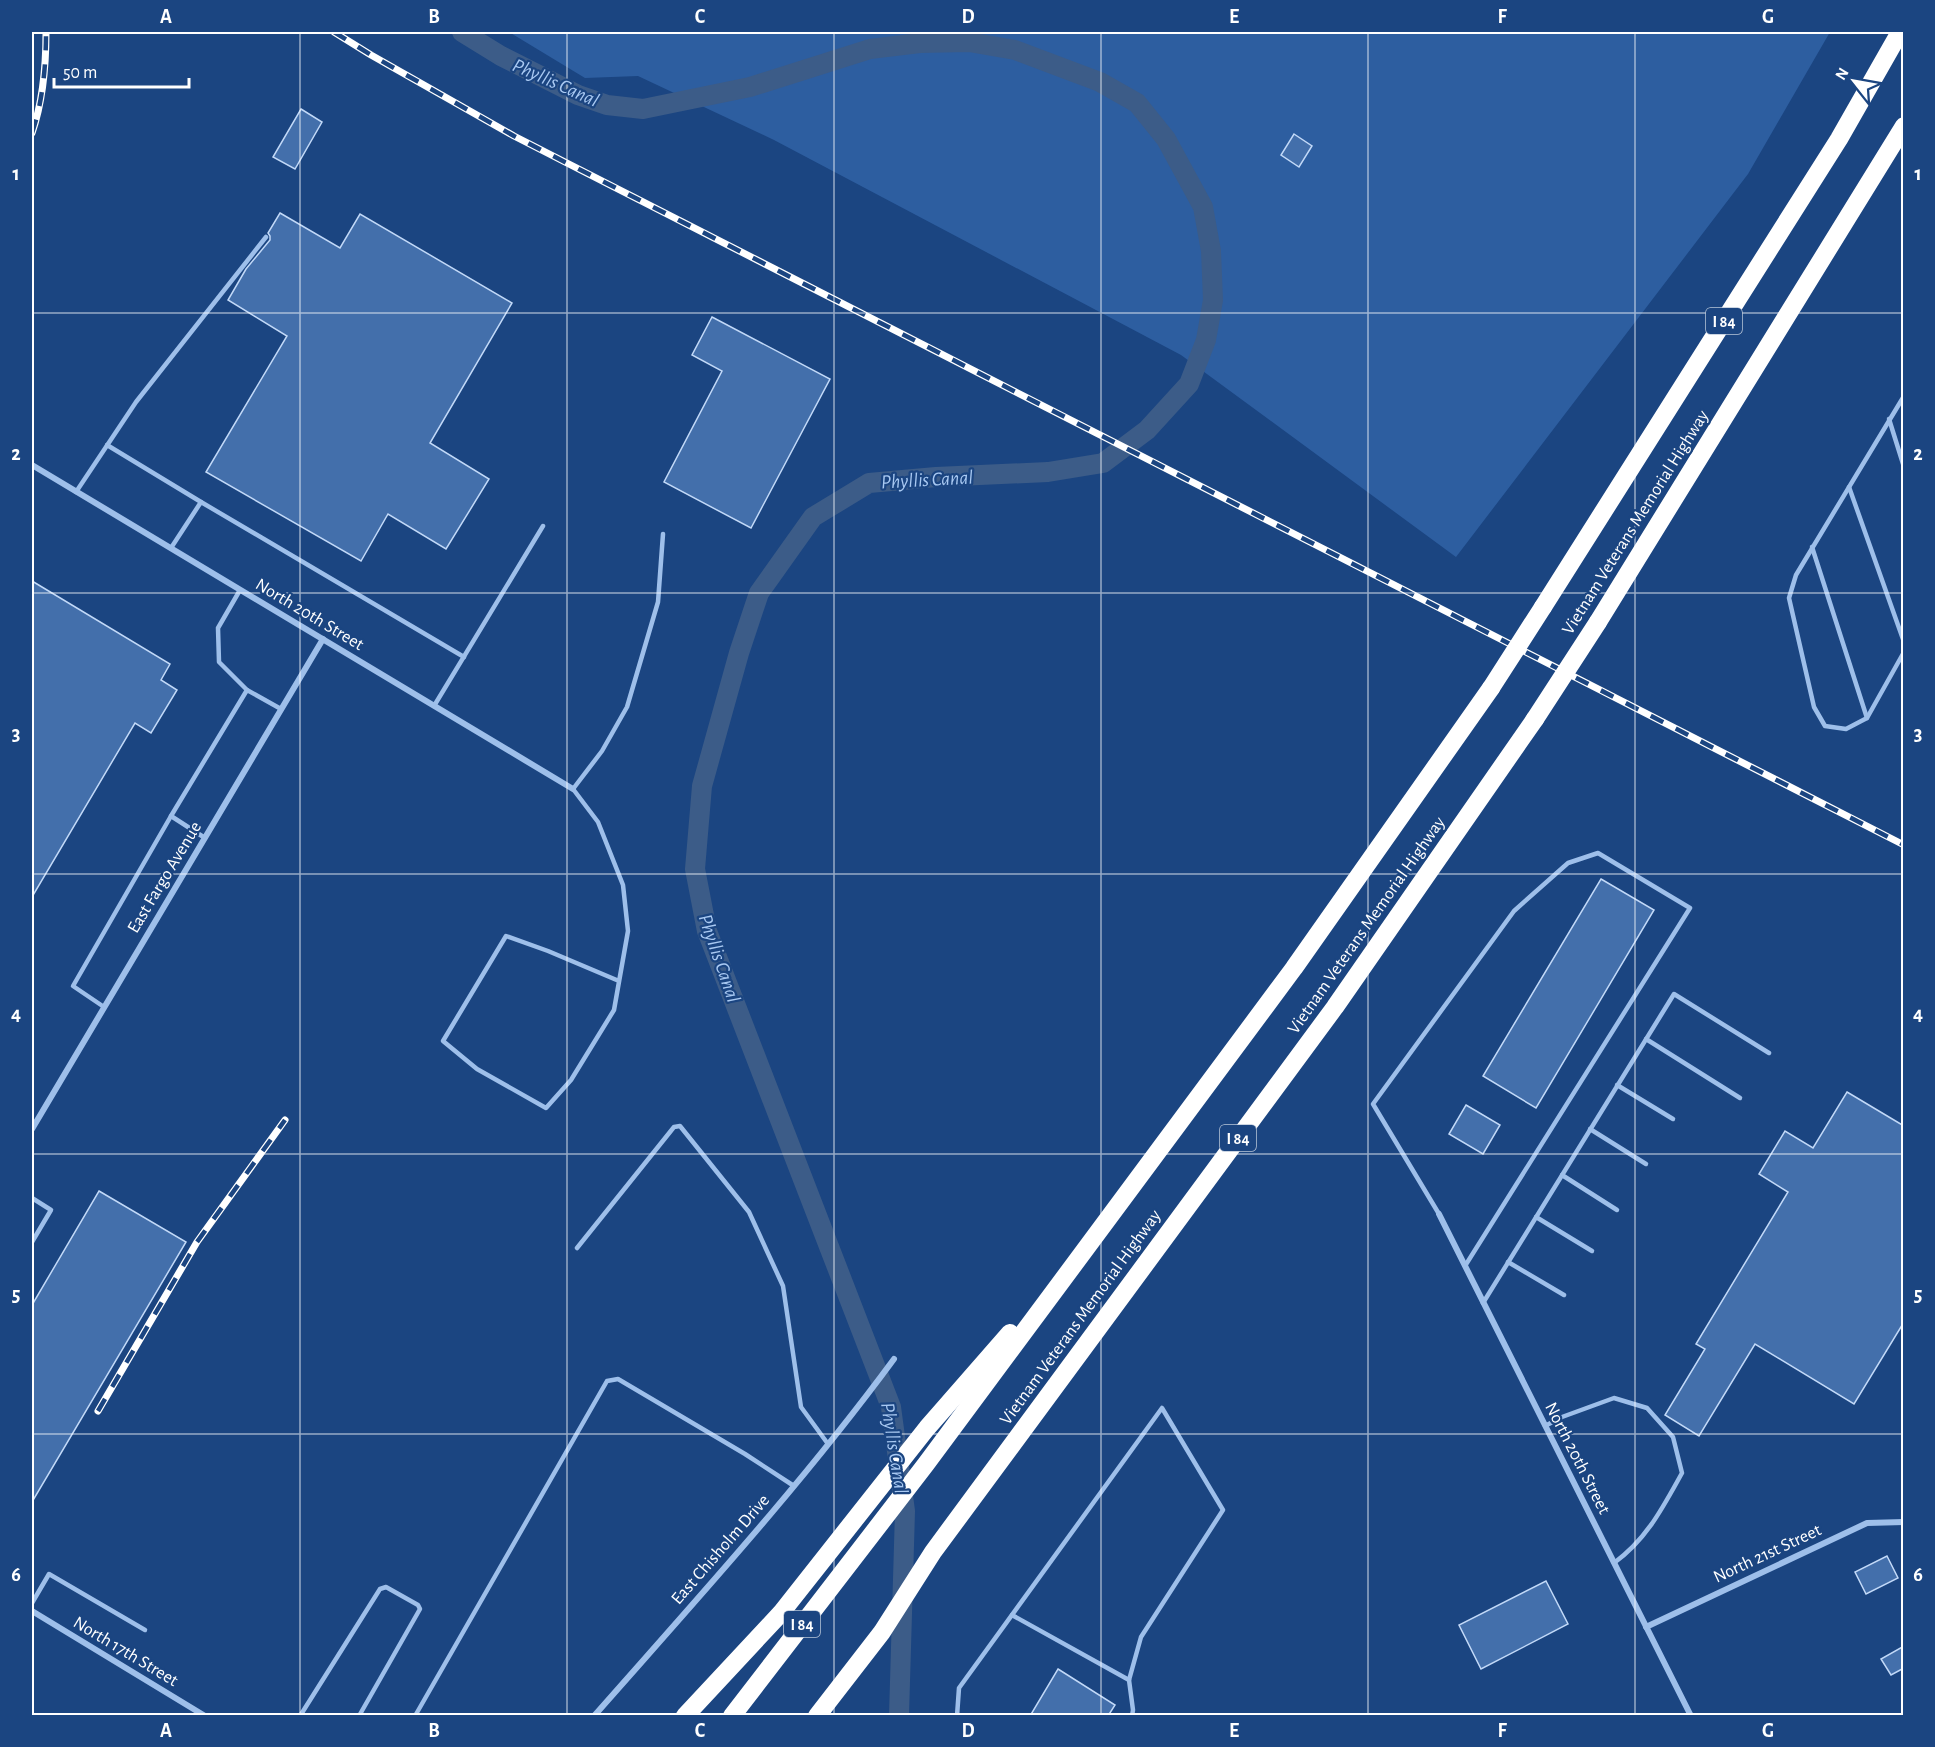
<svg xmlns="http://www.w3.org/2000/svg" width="1935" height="1747" font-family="'Alegreya Sans',sans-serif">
  <rect width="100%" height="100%" fill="#1b4581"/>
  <!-- green -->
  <path fill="#2d5ea0" d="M509 32H1830L1748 174 1456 557 1181 355 774 140 638 76 585 78Z"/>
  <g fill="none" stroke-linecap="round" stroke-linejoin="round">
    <!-- canal -->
    <path stroke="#3c5c88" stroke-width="20" d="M462 32 501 56 578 95 607 105 643 109 750 87 870 49 920 43 969 42 1015 50 1100 82 1137 103 1166 139 1203 207 1211 251 1213 300 1206 340 1189 384 1147 430 1103 463 1048 472 936 477 869 483 813 517 759 593 739 653 702 786 695 869 707 931 891 1407 905 1511 899 1716"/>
  </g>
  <!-- building -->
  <g fill="#436fab" stroke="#c2d9f8" stroke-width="1.5">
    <path d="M301 109 322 122 295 169 273 157Z"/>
    <path d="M1294 134 1312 146 1299 167 1281 155Z"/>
    <path d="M280 213 340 248 360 214 512 303 430 443 489 479 446 549 388 514 361 561 206 472 287 336 228 300 246 269 270 240V236L268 233Z"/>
    <path d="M712 317 830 379 751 528 664 482 722 371 692 355Z"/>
    <path d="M32 581 170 664 161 680 177 690 151 733 135 723 32 897Z"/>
    <path d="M1601 879 1654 910 1536 1108 1483 1076Z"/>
    <path d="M1847 1092 1904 1126V1322L1854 1404 1755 1344 1699 1436 1665 1415 1705 1349 1696 1344 1788 1192 1759 1174 1785 1131 1813 1148Z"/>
    <path d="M1466 1105 1500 1125 1483 1154 1449 1134Z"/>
    <path d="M99 1191 186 1242 32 1502V1305Z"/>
    <path d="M1887 1556 1898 1578 1866 1594 1855 1572Z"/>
    <path d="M1546 1581 1568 1624 1481 1669 1459 1625Z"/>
    <path d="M1904 1646V1668L1891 1675 1881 1659Z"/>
    <path d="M1058 1669 1115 1705 1108 1716H1030Z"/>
  </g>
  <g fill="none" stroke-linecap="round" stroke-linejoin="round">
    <!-- lane -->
    <g stroke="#9ebfea" stroke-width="4.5">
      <path d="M1904 396 1796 575 1789 598 1814 707 1825 726 1846 729 1867 718 1904 652"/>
      <path d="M1889 419 1904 467"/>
      <path d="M107 445 201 502"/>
      <path d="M1849 487 1904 642"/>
      <path d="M76 492 136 402 266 237"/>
      <path d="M1812 547 1867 718"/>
      <path d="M171 548 201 502 464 657"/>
      <path d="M240 590 218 628 219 662 247 690"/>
      <path d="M434 706 543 526"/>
      <path d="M205 838 171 816 247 690 281 709"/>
      <path d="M619 981 548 951 506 936 443 1041 477 1069 546 1108 571 1080 614 1010 628 931 623 885 598 822 573 789 602 751 627 707 658 602 663 534"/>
      <path d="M104 1007 73 986 171 816"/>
      <path d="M1646 1039 1740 1098"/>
      <path d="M1617 1085 1673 1119"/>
      <path d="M1590 1129 1646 1164"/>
      <path d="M1562 1175 1617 1210"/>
      <path d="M32 1198 51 1210 32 1242"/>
      <path d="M1439 1214 1373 1104 1514 911 1568 863 1598 853 1690 908 1465 1266"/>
      <path d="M1536 1217 1592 1251"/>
      <path d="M577 1248 674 1127 680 1126 749 1212 783 1286 801 1407 828 1444"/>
      <path d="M1508 1262 1564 1295"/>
      <path d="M1483 1303 1674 994 1769 1053"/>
      <path d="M1545 1426 1562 1417 1614 1398 1647 1408 1673 1437 1682 1473C1663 1507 1647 1539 1614 1563"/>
      <path d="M32 1603 49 1574 145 1630"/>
      <path d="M1012 1615 1129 1680"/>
      <path d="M300 1716 380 1589 386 1587 418 1605 420 1609 359 1716"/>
      <path d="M415 1716 607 1381 618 1379 745 1454 794 1486"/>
      <path d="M957 1716 959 1688 1162 1408 1223 1510 1141 1637 1129 1680 1133 1710 1132 1716"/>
    </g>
    <!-- street -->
    <g stroke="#9ebfea" stroke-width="6">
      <path d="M32 465 573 789"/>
      <path d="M32 1129 323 639"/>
      <path d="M1439 1214 1691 1716"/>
      <path d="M32 1611 205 1716"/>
      <path d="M1646 1627 1867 1523 1904 1522"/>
      <path d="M594 1716C697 1599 802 1484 894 1359"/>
    </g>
    <!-- highway -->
    <g stroke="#fff" stroke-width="18">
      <path d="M1543 607 1839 139 1900 32"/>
      <path d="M1598 622 1904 126"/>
      <path d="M685 1716 781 1613 927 1428 1010 1333"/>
      <path d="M732 1716 926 1464 1294 968 1491 688"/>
      <path d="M817 1716 882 1632 933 1552 1335 1007 1535 719"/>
    </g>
    <defs>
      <g id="rail">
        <path d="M334 32 371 55 514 136 1904 845"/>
        <path d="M32 133C43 101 46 65 46 32"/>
        <path d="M98 1411 197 1242 285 1120"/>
      </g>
    </defs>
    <!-- rail casing -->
    <use href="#rail" stroke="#fff" stroke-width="7"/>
    <!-- rail -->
    <use href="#rail" stroke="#1b4581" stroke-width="4.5" stroke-dasharray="14" stroke-linecap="butt"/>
    <!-- highway-bridge -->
    <g stroke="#fff" stroke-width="18">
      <path d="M1491 688 1543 607"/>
      <path d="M1535 719 1598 622"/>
    </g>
  </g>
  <!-- grid -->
  <path fill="none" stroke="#fff" stroke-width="1.5" stroke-opacity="0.55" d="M300 32V1716M567 32V1716M834 32V1716M1101 32V1716M1368 32V1716M1635 32V1716M32 313H1904M32 593H1904M32 874H1904M32 1154H1904M32 1434H1904"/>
  <g text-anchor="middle" stroke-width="4.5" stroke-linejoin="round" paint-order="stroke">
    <!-- shield labels -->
    <g fill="#1b4581" stroke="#bbc7d9" stroke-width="1.5">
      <rect x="1706" y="308" width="36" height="26" rx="4.5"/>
      <rect x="1220" y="1125" width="36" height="26" rx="4.5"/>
      <rect x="784" y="1611" width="36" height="26" rx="4.5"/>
    </g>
    <g font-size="16" font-weight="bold" fill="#fff">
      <text x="1724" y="327">I 84</text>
      <text x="1238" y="1144">I 84</text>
      <text x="802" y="1630">I 84</text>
    </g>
    <!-- street labels -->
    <g font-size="18" fill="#fff" stroke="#1b4581">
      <text transform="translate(1635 522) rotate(-58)" y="6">Vietnam Veterans Memorial Highway</text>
      <text transform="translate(310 614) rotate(31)" y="6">North 20th Street</text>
      <text transform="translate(164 877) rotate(-59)" y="6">East Fargo Avenue</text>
      <text transform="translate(1366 925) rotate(-55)" y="6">Vietnam Veterans Memorial Highway</text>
      <text transform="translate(1080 1317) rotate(-54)" y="6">Vietnam Veterans Memorial Highway</text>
      <text transform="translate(1578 1458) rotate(63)" y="6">North 20th Street</text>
      <text transform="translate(720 1549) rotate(-49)" y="6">East Chisholm Drive</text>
      <text transform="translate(1767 1553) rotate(-25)" y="6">North 21st Street</text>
      <text transform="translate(126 1651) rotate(31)" y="6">North 17th Street</text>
    </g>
    <!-- water labels -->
    <g font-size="20" font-style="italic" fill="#a9c9f2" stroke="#1b4581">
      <text transform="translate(556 82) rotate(24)" y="7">Phyllis Canal</text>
      <text transform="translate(927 479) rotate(-3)" y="7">Phyllis Canal</text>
      <text transform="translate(720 958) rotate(71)" y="7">Phyllis Canal</text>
      <text transform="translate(895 1448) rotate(81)" y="7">Phyllis Canal</text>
    </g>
  </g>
  <!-- border -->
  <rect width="1935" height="1747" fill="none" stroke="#1b4581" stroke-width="66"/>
  <!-- north arrow -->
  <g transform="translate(1854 81) rotate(301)" stroke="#1b4581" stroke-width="4.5" paint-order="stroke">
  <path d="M0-4.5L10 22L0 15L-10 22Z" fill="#ffffff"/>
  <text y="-9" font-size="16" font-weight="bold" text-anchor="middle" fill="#ffffff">N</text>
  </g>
  <!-- scale -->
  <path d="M54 78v9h135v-9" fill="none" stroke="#ffffff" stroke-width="3"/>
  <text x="63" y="78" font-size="18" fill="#ffffff" stroke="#1b4581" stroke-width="4.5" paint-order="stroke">50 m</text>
  <rect x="33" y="33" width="1869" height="1681" fill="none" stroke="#fff" stroke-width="2"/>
  <g font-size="20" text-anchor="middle" font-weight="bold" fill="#fff">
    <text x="166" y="23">A</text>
    <text x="434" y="23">B</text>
    <text x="700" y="23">C</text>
    <text x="968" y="23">D</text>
    <text x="1234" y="23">E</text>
    <text x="1502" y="23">F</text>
    <text x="1768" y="23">G</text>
    <text x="16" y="180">1</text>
    <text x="1918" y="180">1</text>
    <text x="16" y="460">2</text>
    <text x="1918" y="460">2</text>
    <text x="16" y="740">3</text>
    <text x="1918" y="740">3</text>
    <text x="16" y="1020">4</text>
    <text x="1918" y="1020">4</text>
    <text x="16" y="1301">5</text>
    <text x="1918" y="1301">5</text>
    <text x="16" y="1581">6</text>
    <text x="1918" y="1581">6</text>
    <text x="166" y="1737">A</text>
    <text x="434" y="1737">B</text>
    <text x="700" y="1737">C</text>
    <text x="968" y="1737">D</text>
    <text x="1234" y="1737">E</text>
    <text x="1502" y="1737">F</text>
    <text x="1768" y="1737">G</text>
  </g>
</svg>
